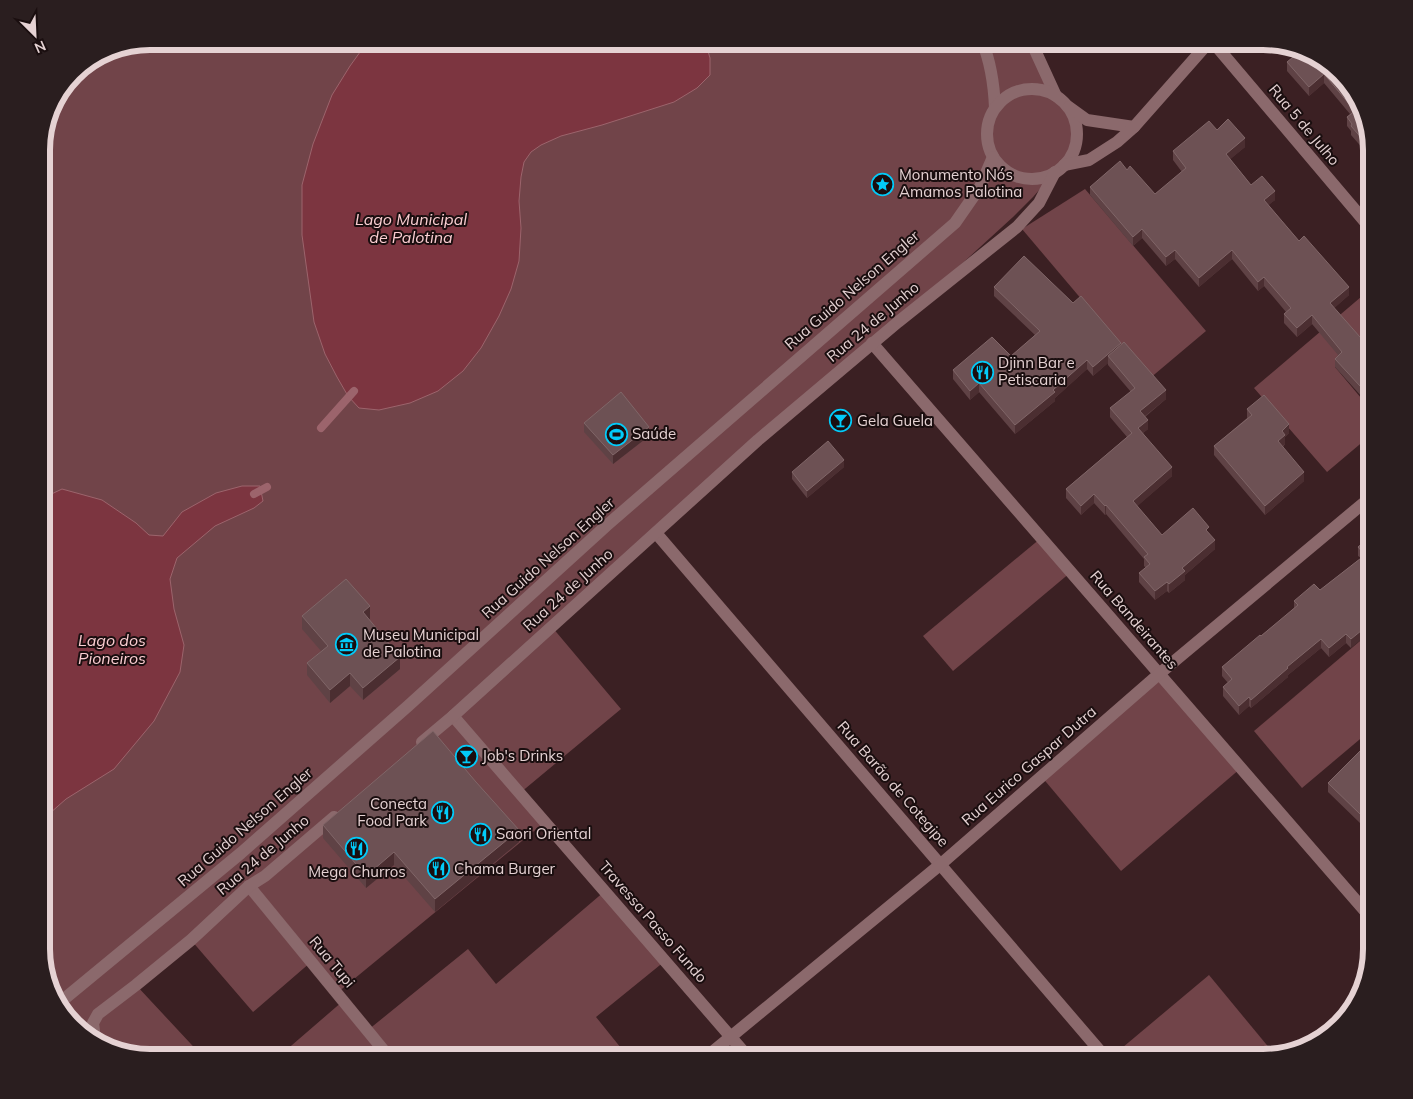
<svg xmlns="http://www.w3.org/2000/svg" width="1413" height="1099" font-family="Mulish,sans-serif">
  <rect width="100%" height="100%" fill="#3b2023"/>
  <!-- green -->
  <g fill="#714449">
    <path d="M150 41H1025L1032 49 1070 115 1074 128V141L1070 154 1062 164 1033 197 1013 217 898 322 552 627 621 709 520 793 545 822 337 993 311 962 253 1012 191 940 136 985 204 1058H150L84 1035 53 997 41 956 42 143 52 102 78 68 109 49Z"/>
    <path d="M1085 189 1206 331 1149 379 1022 229Z"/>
    <path d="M1368 291 1372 296V336L1335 367 1372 411V434L1327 472 1254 388Z"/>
    <path d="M1041 538 1071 572 953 671 923 636Z"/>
    <path d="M1367 635 1372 641V729L1302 788 1254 731Z"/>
    <path d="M1159 674 1241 768 1121 871 1041 776Z"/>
    <path d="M605 891 665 961 596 1017 629 1058H558L553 1053 546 1058H277L343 1001 368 1030 468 949 496 984Z"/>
    <path d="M1209 975 1275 1055 1263 1058H1110Z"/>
  </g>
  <!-- water -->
  <g fill="#7c3540" stroke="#9c646c">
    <path d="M368 41H705L710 58V75L697 88 674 102 602 125 561 136 541 145 531 152 524 162 521 177 519 201 521 228 519 261 511 289 499 316 481 348 463 371 438 391 410 403 379 410 359 408 348 396 337 377 325 354 314 322 302 235V185L313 144 332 95 350 66Z"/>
    <path d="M242 486H260L263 501 254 508 215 526 177 558 170 579 174 609 184 645 180 672 154 721 114 769 66 799 41 821V499L62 489 102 500 136 523 149 535 163 536 182 512 216 493Z"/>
  </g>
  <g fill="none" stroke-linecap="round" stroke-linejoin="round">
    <!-- stream -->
    <g stroke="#9c646c" stroke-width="8">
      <path d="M321 428 354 391"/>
      <path d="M254 494 267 487"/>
    </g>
    <!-- minor -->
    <g stroke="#8b696c" stroke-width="12">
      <path d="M982 41C991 63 994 84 995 108"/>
      <path d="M1028 41 1034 48 1056 96"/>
      <path d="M1212 41 1372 230"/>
      <circle cx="1032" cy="134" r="45"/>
      <path d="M1069 107 1087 120 1134 127"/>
      <path d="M1064 165 1089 160 1117 142 1134 127 1210 41"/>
      <path d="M872 343 1372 919"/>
      <path d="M656 533 1106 1058"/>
      <path d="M453 716 749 1058"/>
      <path d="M422 742 453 716 758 440 898 322 1017 227 1039 203 1055 172"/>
      <path d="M249 886 390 1058"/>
      <path d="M58 1004 241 853 408 706 606 526 955 223 980 187 993 157"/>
      <path d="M95 1039 93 1023 98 1014 136 985 191 940 249 886 265 876 334 817"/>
      <path d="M705 1058 941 864 1159 674 1372 496"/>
    </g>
  </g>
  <!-- wall -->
  <g fill="#5f4245">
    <path d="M1045 41H1056L1050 47Z"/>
    <path d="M1298 53 1361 102 1372 150V159L1351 135V131L1347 126V117L1350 114 1324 83 1309 96 1287 71V62Z"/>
    <path d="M1217 130 1245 147 1230 159 1251 185 1275 200 1268 205 1299 241 1349 295 1334 308 1360 337 1372 327V408L1335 367V359L1338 355 1312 324 1297 337 1284 323V314L1286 312 1264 286 1258 291 1232 259 1199 287 1175 259 1166 266 1142 238 1133 246 1090 195V187L1127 170 1155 194 1182 172 1173 160V151Z"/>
    <path d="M994 287 1073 303 1121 345 1166 399 1145 417 1148 429 1143 433 1172 476 1137 506 1162 535 1209 533 1215 549 1185 575V580L1169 593 1167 591 1155 600 1139 582V573L1146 568 1144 566V559L1106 514 1105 515 1094 503 1081 515 1066 498V489L1127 437 1110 417V408L1131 392 1108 365V363L1093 376 1087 369 1055 398V401L1015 434 979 392 970 400 953 379V370L1011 356 1035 335 994 296Z"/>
    <path d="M1247 409 1289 433 1285 437V444L1283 447 1304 481 1265 515 1214 455V446L1247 418Z"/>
    <path d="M584 423 649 436 613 464 584 432Z"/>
    <path d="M844 467 807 498 792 479V472Z"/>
    <path d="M1372 535 1351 648 1346 643 1329 657 1321 648 1288 675V677L1251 708 1249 706 1239 715 1223 696V687L1228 683 1222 676V667L1294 609V601L1320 590 1361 558 1358 556V547Z"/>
    <path d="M302 616 370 619 369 620 400 669 363 700 350 686 330 703 307 675V663L321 651 302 629Z"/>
    <path d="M1372 743V831L1363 820 1360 823 1328 792V783Z"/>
    <path d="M323 825 519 842 435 912 394 865 366 888 323 838Z"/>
  </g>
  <!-- shaded-wall -->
  <g fill="#4b2e31">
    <path d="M1050 41H1056L1050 47Z"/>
    <path d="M1324 74V83L1309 96V87Z"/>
    <path d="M1245 138V147L1226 163V154Z"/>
    <path d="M1275 191V200L1264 209V200Z"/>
    <path d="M1142 229V238L1133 246V237Z"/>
    <path d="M1175 250V259L1166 266V257Z"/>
    <path d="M1232 250V259L1199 287V278Z"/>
    <path d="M1264 277V286L1258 291V282Z"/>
    <path d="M1349 287V295L1330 312V303Z"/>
    <path d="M1312 315V324L1297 337V328Z"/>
    <path d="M1121 343V352L1108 356V363L1093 376V367Z"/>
    <path d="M1087 360V369L1055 398V401L1015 434V425L1053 390Z"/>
    <path d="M979 383V392L970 400V391Z"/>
    <path d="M1166 390V399L1140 420V411Z"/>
    <path d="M1148 420V429L1138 437V428Z"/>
    <path d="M1289 424V433L1285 437V444L1278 450V441L1282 431Z"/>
    <path d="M649 427V436L613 464V455Z"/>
    <path d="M844 460V467L807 498V491Z"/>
    <path d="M1172 467V476L1133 510V501Z"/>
    <path d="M1304 472V481L1265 515V506Z"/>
    <path d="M1094 494V503L1081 515V506Z"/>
    <path d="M1106 505V514L1105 515V506Z"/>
    <path d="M1215 540V549L1185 575V580L1169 593V584L1182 568Z"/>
    <path d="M1167 582V591L1155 600V591Z"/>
    <path d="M370 606V619L363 625V612Z"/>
    <path d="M1372 622V631L1351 648V639Z"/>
    <path d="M1346 634V643L1329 657V648Z"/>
    <path d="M1321 639V648L1288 675V677L1251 708V700L1287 667Z"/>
    <path d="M400 657V669L363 700V688Z"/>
    <path d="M350 673V686L330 703V690Z"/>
    <path d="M1249 697V706L1239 715V706Z"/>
    <path d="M1363 812V820L1360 823V814Z"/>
    <path d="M519 830V842L435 912V899Z"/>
    <path d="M394 852V865L366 888V876Z"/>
  </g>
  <!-- building -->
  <g fill="#6d5154" stroke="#806668">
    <path d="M1298 53 1329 64 1361 102 1372 150 1351 126 1352 124 1347 117 1355 111 1324 74 1309 87 1287 62Z"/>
    <path d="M1228 119 1245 138 1226 154 1251 185 1262 176 1275 191 1264 200 1299 241 1304 236 1349 287 1330 303 1360 337 1372 327V399L1335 359 1342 352 1312 315 1297 328 1284 314 1291 308 1264 277 1258 282 1232 250 1199 278 1175 250 1166 257 1142 229 1133 237 1090 187 1120 161 1127 170 1130 166 1155 194 1186 168 1173 151 1209 121 1217 130Z"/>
    <path d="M1024 256 1073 303 1081 296 1121 343 1093 367 1087 360 1053 390 1055 392 1015 425 979 383 970 391 953 370 992 337 1011 356 1040 331 994 287Z"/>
    <path d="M1124 342 1166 390 1140 411 1148 420 1138 428 1172 467 1133 501 1162 535 1193 508 1209 527 1206 530 1215 540 1182 568 1185 571 1169 584 1167 582 1155 591 1139 573 1150 564 1144 557 1148 554 1106 505 1105 506 1094 494 1081 506 1066 489 1132 433 1110 408 1135 388 1108 356Z"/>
    <path d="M621 392 649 427 613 455 584 423Z"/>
    <path d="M1264 395 1289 424 1282 431 1285 435 1278 441 1304 472 1265 506 1214 446 1252 415 1247 409Z"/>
    <path d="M828 441 844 460 807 491 792 472Z"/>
    <path d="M1372 535V622L1351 639 1346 634 1329 648 1321 639 1287 667 1288 668 1251 700 1249 697 1239 706 1223 687 1232 679 1222 667 1260 635 1261 636 1298 605 1294 601 1314 584 1320 590 1365 555 1358 547Z"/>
    <path d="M346 579 370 606 363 612 400 657 363 688 350 673 330 690 307 663 328 646 302 616Z"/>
    <path d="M433 731 476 782 519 830 435 899 394 852 366 876 323 825Z"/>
    <path d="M1370 741 1372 743V822L1363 812 1360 814 1328 783Z"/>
  </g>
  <!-- icons -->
  <defs>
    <symbol id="sight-ring" viewBox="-11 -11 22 22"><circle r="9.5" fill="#1a0e0f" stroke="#02cbf9" stroke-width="1.5"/><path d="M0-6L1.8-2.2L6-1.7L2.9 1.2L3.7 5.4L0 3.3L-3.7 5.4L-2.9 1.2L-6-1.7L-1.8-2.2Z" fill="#02cbf9"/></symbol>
    <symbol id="restaurant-ring" viewBox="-11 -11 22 22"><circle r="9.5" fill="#1a0e0f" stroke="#02cbf9" stroke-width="1.5"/><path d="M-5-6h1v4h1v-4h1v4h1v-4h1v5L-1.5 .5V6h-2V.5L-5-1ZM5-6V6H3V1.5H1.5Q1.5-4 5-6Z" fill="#02cbf9"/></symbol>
    <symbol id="bar-ring" viewBox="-11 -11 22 22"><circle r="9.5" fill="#1a0e0f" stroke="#02cbf9" stroke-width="1.5"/><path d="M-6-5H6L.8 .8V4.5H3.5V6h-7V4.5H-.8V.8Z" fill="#02cbf9"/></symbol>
    <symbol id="stadium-ring" viewBox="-11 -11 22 22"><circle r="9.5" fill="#1a0e0f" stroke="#02cbf9" stroke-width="1.5"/><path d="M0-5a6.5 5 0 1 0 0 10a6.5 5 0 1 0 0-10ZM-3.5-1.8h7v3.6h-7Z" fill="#02cbf9"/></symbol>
    <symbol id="museum-ring" viewBox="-11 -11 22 22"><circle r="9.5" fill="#1a0e0f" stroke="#02cbf9" stroke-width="1.5"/><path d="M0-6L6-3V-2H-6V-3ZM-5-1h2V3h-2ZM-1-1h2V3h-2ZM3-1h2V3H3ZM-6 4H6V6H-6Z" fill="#02cbf9"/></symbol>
  </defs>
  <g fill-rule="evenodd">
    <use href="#sight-ring" x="870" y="172" width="25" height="25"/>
    <use href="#restaurant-ring" x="970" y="360" width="25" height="25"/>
    <use href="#bar-ring" x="828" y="408" width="25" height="25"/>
    <use href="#stadium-ring" x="604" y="422" width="25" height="25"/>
    <use href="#museum-ring" x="334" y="632" width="25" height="25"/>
    <use href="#bar-ring" x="454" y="744" width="25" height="25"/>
    <use href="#restaurant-ring" x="430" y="800" width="25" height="25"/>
    <use href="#restaurant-ring" x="468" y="822" width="25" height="25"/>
    <use href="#restaurant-ring" x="344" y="836" width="25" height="25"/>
    <use href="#restaurant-ring" x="426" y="856" width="25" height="25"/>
  </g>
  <g text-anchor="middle" stroke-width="4" stroke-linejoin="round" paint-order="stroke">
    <!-- street labels -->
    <g font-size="15" fill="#e5d2d3" stroke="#1a0e0f">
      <text transform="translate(1304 125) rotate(50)" y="5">Rua 5 de Julho</text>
      <text transform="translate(852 290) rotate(-41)" y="5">Rua Guido Nelson Engler</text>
      <text transform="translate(873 322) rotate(-40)" y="5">Rua 24 de Junho</text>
      <text transform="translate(548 558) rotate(-42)" y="5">Rua Guido Nelson Engler</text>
      <text transform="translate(568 590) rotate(-42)" y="5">Rua 24 de Junho</text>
      <text transform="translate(1134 620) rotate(49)" y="5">Rua Bandeirantes</text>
      <text transform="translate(1029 766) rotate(-41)" y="5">Rua Eurico Gaspar Dutra</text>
      <text transform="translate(893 784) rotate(49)" y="5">Rua Barão de Cotegipe</text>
      <text transform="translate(245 827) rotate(-41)" y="5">Rua Guido Nelson Engler</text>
      <text transform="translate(263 855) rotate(-40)" y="5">Rua 24 de Junho</text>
      <text transform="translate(653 922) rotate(49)" y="5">Travessa Passo Fundo</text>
      <text transform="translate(332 962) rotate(50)" y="5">Rua Tupi</text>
    </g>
    <!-- poi labels -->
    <g font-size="15" fill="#e5d2d3" stroke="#1a0e0f" text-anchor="start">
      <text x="899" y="180">Monumento Nós<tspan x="899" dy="17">Amamos Palotina</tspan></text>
      <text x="998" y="368">Djinn Bar e<tspan x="998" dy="17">Petiscaria</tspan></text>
      <text x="857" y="426">Gela Guela</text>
      <text x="632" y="439">Saúde</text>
      <text x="363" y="640">Museu Municipal<tspan x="363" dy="17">de Palotina</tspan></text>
      <text x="482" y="761">Job's Drinks</text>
      <text x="427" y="809" text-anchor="end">Conecta<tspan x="427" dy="17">Food Park</tspan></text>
      <text x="496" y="839">Saori Oriental</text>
      <text x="454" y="874">Chama Burger</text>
      <text x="357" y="877" text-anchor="middle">Mega Churros</text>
    </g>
    <!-- water labels -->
    <g font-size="16" font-style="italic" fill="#fbced2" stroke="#1a0e0f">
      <text x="411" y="225">Lago Municipal<tspan x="411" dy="18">de Palotina</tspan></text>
      <text x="112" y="646">Lago dos<tspan x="112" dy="18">Pioneiros</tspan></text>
    </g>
  </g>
  <!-- crop -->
  <path d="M0 0H1413V1099H0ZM150 50H1263A100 100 0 0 1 1363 150V949A100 100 0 0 1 1263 1049H150A100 100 0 0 1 50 949V150A100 100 0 0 1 150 50Z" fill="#2a1e1f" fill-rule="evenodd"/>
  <path fill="none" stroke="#e5d2d3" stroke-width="6" d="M150 50H1263A100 100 0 0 1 1363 150V949A100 100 0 0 1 1263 1049H150A100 100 0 0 1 50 949V150A100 100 0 0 1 150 50Z"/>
  <!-- north arrow -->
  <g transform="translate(35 35) rotate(156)" stroke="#1a0e0f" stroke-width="4" paint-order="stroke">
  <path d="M0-4L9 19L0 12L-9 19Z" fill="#e5d2d3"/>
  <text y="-8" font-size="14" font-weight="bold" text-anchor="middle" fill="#e5d2d3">N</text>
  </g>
</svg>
